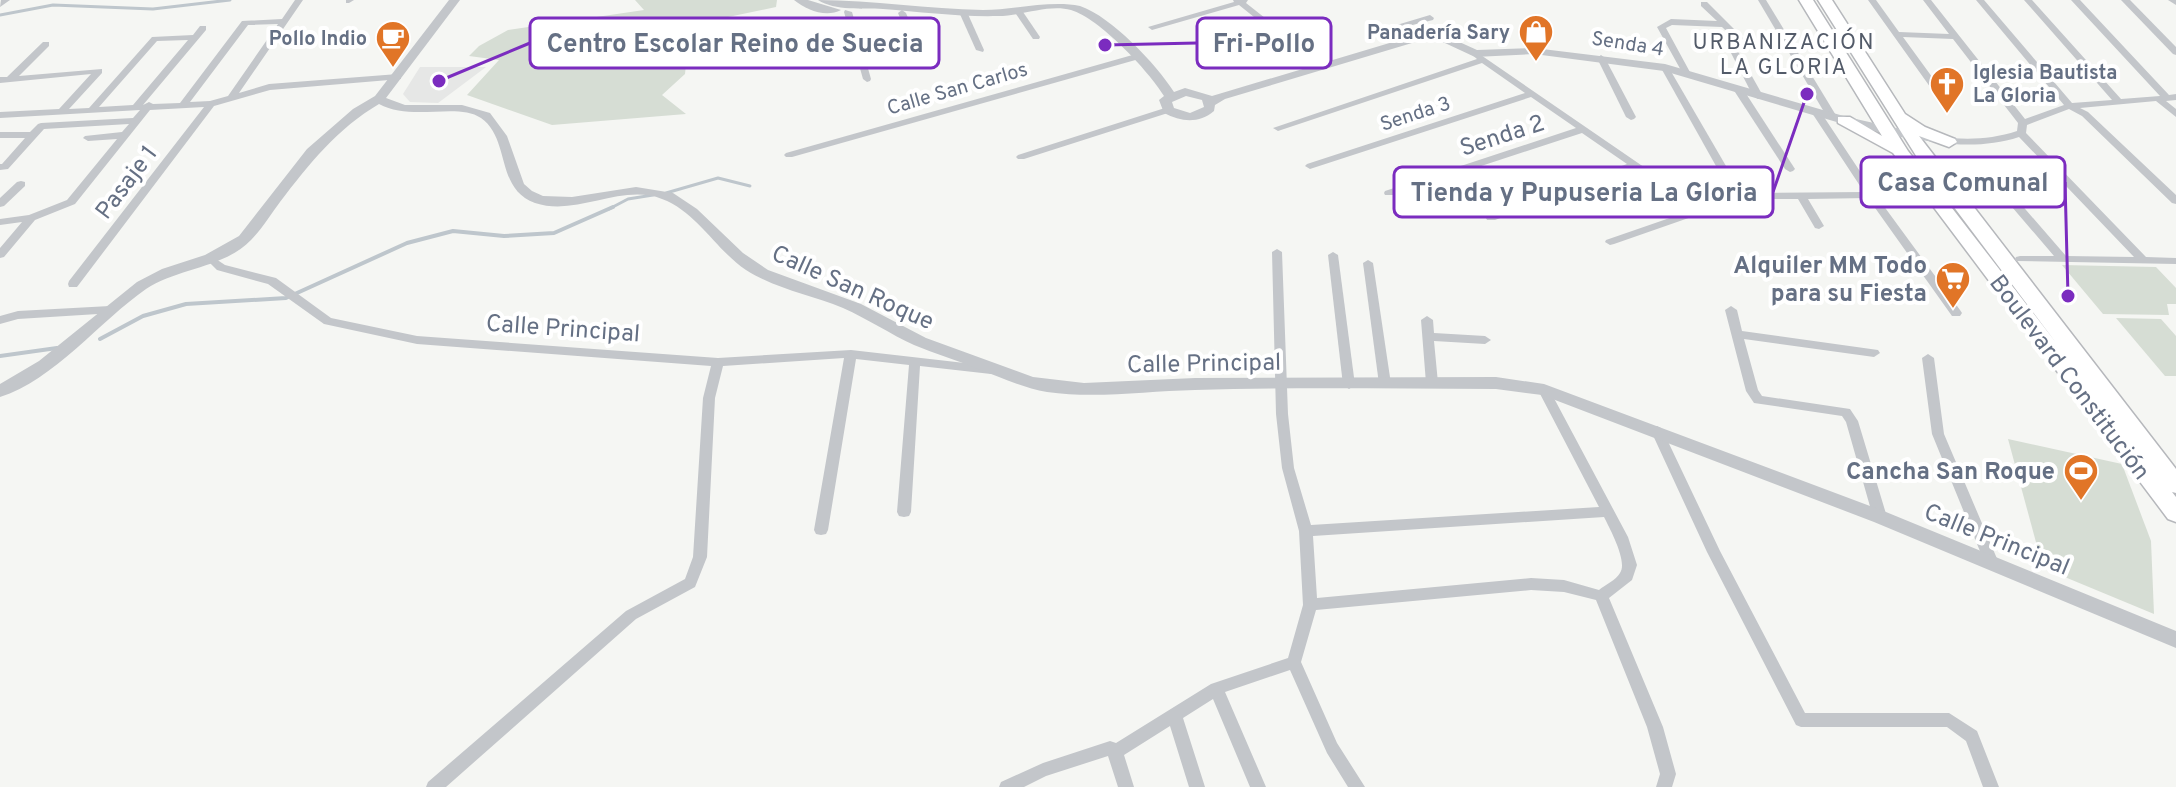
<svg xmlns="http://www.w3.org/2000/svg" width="2176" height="787" font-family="Overpass,sans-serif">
  <rect width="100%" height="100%" fill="#f5f6f3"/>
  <!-- built -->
  <path fill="#e6e7e6" d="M420 67H486L438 103 410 102 403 94Z"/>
  <!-- green -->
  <g fill="#d6ddd4">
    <path d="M635 0H777L776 7 690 25 685 74 662 95 686 114 552 125 467 95 499 60 469 56 479 46 508 30 644 10Z"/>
    <path d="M2062 265 2156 267 2176 288V304H2167L2169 315 2103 314Z"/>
    <path d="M2116 318 2161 319 2176 336V376H2165Z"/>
    <path d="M2008 439 2122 464 2151 541 2154 614 2043 568Z"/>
  </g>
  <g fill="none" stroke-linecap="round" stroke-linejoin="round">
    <!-- stream-far1 -->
    <g stroke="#bec6cc" stroke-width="3">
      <path d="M0 15 53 5 153 9 230 0"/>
      <path d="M666 193 718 178 750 186"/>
      <path d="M609 209 628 199 653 195"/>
    </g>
    <!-- stream -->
    <g stroke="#bec6cc" stroke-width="4">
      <path d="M100 339 143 316 186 304 286 298 407 243 453 231 504 236 554 233 613 207"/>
      <path d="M0 356 57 348"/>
    </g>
    <defs>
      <path id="trunk" d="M1799 0H1813L1908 151 2057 344 1920 162 1818 0H1832L1905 114 1925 127 1955 139 1957 142 1949 147 1919 136 2176 469V493L2172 492 2176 497V522L2168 519 1893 153 1838 123V117H1850L1882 136Z"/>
    </defs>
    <!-- trunk casing -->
    <use href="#trunk" stroke="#b6b8bc" stroke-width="3"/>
    <!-- minor -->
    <g fill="#c3c6ca" fill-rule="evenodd">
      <path d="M1 0H10L0 7Z"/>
      <path d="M295 0H303L239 93 269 84 398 74 401 75V79L270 90 214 106 77 287H69L68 284 69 281 204 107 150 110 75 204 35 220 4 257 0 258V248L22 222 0 225V219L29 215 67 200 117 139 88 141 83 138 85 136 122 132 129 124 44 129 8 169 0 170V164H2L25 138H0V132H30L38 124 41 123 133 118 140 110 0 118V112L59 109 91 74 0 83V77H7L43 42H49V46L19 76 102 69V73L69 109 89 108 152 37 193 35 200 26H206V30L143 105 149 102 153 104 180 103 242 21 282 19ZM278 24 228 96 210 101 190 102 248 25ZM188 40 133 105 99 107 157 41Z"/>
      <path d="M346 0H354L349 3H346Z"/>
      <path d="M1233 0H1248L1246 3 1322 63V67H1316L1239 5 1152 30 1148 27 1234 2Z"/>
      <path d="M1758 0H1766L1837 117 1835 119 1832 120 1827 117Z"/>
      <path d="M1868 0H1876L1899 32 1949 34 1923 0H1931L2025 119 2064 105 1976 0H1984L2072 103 2112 100 2024 0H2032L2121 99 2160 96 2071 0H2080L2169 95 2176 94V100L2166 101 2176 109V117L2156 101 2080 108 2088 112 2176 195V204L2172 203 2082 116 2069 109 2027 125 2026 133 2146 257 2176 258V264L2016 261 2015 259 2016 257 2020 256H2054L2012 207V203H2020L2066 256 2134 257 2019 137C1982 149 1944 145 1907 137L1905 135 1910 132C1946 139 1981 143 2017 131L2018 123 1953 39 1903 37 1951 103 1946 106 1943 105Z"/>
      <path d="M2121 0H2130L2176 47V55L2173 54Z"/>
      <path d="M2168 0H2176V5Z"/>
      <path d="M1701 2H1707L1747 42 1740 44 1722 27 1672 25 1666 28 1691 74 1687 77 1683 74 1657 27 1671 19 1717 21 1701 6Z"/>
      <path d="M1015 9H1021L1040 37 1039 39H1033L1014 11Z"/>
      <path d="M845 10 852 12 871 79 870 81 867 82 863 79 844 12Z"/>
      <path d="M902 10 906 13 927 64 926 66H920L919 64 898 13Z"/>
      <path d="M960 10 967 12 984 50 983 52 976 50 959 12Z"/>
      <path d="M1430 15 1434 18 1433 20 1400 28 1410 36V40H1404L1390 27Z"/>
      <path d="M1735 50 1739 53 1763 96 1761 98 1758 99 1753 96 1731 53Z"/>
      <path d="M1475 51 1657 176V180H1649L1633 169 1495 220H1487L1486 218 1487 216 1627 164 1582 133 1393 195H1385L1384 193 1385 191 1576 128 1531 97 1313 168 1310 169 1305 166 1307 164 1525 93 1482 63 1278 131 1273 128 1477 59 1471 54Z"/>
      <path d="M1136 54 1139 55V59L792 157H786L784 155 786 153Z"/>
      <path d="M1601 55 1605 58 1636 117 1634 119 1631 120 1626 117 1597 58Z"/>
      <path d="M1665 65 1669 68 1726 166 1724 168 1721 169 1716 166 1661 68Z"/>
      <path d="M1738 86 1743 89 1795 169 1793 171 1790 172 1785 169 1733 89Z"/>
      <path d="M1168 107 1171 108V112L1024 159H1018L1016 157 1018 155Z"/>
      <path d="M1817 110 1820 111 1875 194 1960 310 1962 313 1960 316H1952L1868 198 1808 199 1824 226 1819 229 1815 228 1798 199H1743L1614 244 1610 245 1605 242 1606 240 1742 193 1864 192 1812 113Z"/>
      <path d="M21 181 25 182V186L4 206 0 207V198L17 182Z"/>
      <path d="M1277 249 1282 252 1288 414 1294 468 1311 525 1599 507 1538 390 1544 386 1548 387 1628 537 1637 565 1632 580 1609 598 1663 727 1676 774 1672 787H1656L1660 774 1647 727 1596 600 1564 592 1531 590 1316 610 1301 662 1337 743 1365 787H1348L1327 753 1290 670 1225 692 1266 787H1250L1213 699 1183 718 1205 787H1189L1170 726 1124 755 1134 787H1118L1108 756 1046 776 1024 787H999L1001 782 1043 763 1110 741 1116 743 1211 684 1288 658 1303 605 1299 531 1282 468 1276 414 1272 252ZM1604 517C1610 529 1628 562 1620 573 1616 580 1605 585 1599 590L1564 580 1531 578 1317 598 1313 536Z"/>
      <path d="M1333 252 1338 255 1355 385 1349 389 1343 385 1328 255Z"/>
      <path d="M210 255 225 265 276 278 331 318 417 336 718 358 851 350 991 366 997 370 991 374 920 366 911 512 909 516 904 517 899 516 897 512 909 365 856 359 828 530 826 534 821 535 816 534 814 530 844 358 723 366 715 398 707 557 695 587 636 619 446 787H426L428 782 626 611 685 579 693 557 703 398 711 366 417 344 324 324 268 284 217 270 205 258Z"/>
      <path d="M1368 260 1373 263 1391 384 1385 388 1379 384 1363 263Z"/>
      <path d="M110 306 116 310 114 313 18 319 0 324V316L18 311Z"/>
      <path d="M1731 306 1737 310 1742 331 1878 350 1880 353 1874 357 1744 339 1758 390 1762 396 1850 409 1858 421 1887 517 1885 521 1880 522 1875 521 1873 517 1846 422 1842 416 1754 403 1746 391 1725 310Z"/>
      <path d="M1427 316 1433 320 1434 333 1485 336 1491 340 1485 344 1434 341 1438 383 1432 387 1426 383 1421 320Z"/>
      <path d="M1928 354 1934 358 1944 434 1998 561 1996 565 1991 567 1986 565 1984 561 1932 434 1922 358Z"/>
      <path d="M1657 426 1661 428 1663 431 1720 551 1805 713H1949L1977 731 1999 787H1983L1966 741 1947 727H1801L1796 725 1707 552 1651 431 1653 428Z"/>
    </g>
    <!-- tertiary -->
    <g fill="#c3c6ca" fill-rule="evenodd">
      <path d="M449 0H460L386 98 405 105H462L490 113 507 136 524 184 532 191 543 196 572 197 636 187 673 193 697 209 743 253 768 270 861 304 926 338 1033 377 1084 383 1195 378 1496 377 1544 384 1886 512 2176 631V648L1874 522 1542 395 1496 389C1396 389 1295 387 1195 390 1146 391 1096 399 1047 392 1023 388 1000 377 978 369 957 360 935 354 914 345 890 334 868 319 843 308 811 295 776 289 746 270 716 250 697 212 662 199 621 183 577 217 535 203 495 189 511 139 481 118 457 102 412 122 379 104 338 128 309 164 280 202 271 214 262 229 251 240 224 268 178 268 146 289 101 320 53 381 0 397V384L39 361 137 282 162 269 205 255 239 236 307 149 353 109 375 96Z"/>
      <path d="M794 0H808L841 10C826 18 806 10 794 0Z"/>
      <path d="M818 0C873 0 928 9 983 10 1013 10 1050 0 1080 6 1112 17 1156 64 1174 92L1185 88 1212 96 1433 30 1477 50 1534 48 1665 64 1847 117 1914 132 1916 135 1910 139 1840 123 1664 71 1534 54 1475 57 1432 37 1225 99 1215 105 1214 111C1199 124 1181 122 1164 113L1159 100 1164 96C1149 71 1099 18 1071 10 1048 4 1022 16 998 16 960 17 921 12 883 9 863 8 835 11 818 0ZM1186 96 1202 100 1204 107 1190 113 1174 108 1172 102Z"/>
    </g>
    <!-- trunk -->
    <use href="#trunk" fill="#fff" fill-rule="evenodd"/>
  </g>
  <!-- icons -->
  <defs>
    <symbol id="shop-pin" viewBox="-11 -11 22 30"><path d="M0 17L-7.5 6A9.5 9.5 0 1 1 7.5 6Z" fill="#e17527" stroke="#fff"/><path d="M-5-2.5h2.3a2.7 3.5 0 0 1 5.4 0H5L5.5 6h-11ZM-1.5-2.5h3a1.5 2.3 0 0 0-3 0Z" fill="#fff"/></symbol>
    <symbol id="cafe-pin" viewBox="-11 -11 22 30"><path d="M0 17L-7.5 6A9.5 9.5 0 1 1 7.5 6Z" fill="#e17527" stroke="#fff"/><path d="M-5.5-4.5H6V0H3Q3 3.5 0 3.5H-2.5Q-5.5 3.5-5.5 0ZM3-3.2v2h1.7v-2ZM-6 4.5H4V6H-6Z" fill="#fff"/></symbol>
    <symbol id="church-pin" viewBox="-11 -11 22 30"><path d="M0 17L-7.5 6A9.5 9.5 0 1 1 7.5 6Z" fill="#e17527" stroke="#fff"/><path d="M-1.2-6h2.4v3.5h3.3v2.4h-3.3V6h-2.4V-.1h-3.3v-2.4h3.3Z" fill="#fff"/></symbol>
    <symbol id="supermarket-pin" viewBox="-11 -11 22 30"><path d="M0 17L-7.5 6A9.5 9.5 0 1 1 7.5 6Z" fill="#e17527" stroke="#fff"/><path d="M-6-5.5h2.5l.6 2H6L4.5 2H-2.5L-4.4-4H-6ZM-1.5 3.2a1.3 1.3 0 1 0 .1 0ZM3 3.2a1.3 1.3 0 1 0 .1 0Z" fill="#fff"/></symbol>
    <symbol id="stadium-pin" viewBox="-11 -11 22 30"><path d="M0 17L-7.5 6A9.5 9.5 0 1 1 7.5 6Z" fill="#e17527" stroke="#fff"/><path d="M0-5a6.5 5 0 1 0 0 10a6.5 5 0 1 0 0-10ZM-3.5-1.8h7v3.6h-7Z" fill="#fff"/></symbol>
  </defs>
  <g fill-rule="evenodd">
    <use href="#shop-pin" x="1516" y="12" width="40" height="54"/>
    <use href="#cafe-pin" x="373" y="18" width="40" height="54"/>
    <use href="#church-pin" x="1927" y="64" width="40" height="54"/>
    <use href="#supermarket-pin" x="1933" y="259" width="40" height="54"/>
    <use href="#stadium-pin" x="2061" y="451" width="40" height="54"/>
  </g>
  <g text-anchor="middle" stroke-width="8" stroke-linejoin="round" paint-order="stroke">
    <!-- far-poi labels -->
    <g font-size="20" font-weight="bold" fill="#657084" stroke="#fff" text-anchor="end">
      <text x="1510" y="39">Panadería Sary</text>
      <text x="367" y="45">Pollo Indio</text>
      <text x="1973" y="79" text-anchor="start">Iglesia Bautista<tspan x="1973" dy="23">La Gloria</tspan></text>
    </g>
    <!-- far-street labels -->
    <g font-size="20" fill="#657084" stroke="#fff">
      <text transform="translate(1628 43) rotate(9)" y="7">Senda 4</text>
      <text transform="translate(957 88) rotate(-16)" y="7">Calle San Carlos</text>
      <text transform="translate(1415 113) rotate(-18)" y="7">Senda 3</text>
    </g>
    <!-- far-neighbourhood labels -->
    <g font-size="22" letter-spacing="2" fill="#535b69" stroke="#fff">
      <text x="1784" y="49">URBANIZACIÓN<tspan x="1784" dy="25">LA GLORIA</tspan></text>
    </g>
    <!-- street labels -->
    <g font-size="24" fill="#657084" stroke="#fff">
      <text transform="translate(1502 135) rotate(-18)" y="8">Senda 2</text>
      <text transform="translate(126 182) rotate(-53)" y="8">Pasaje 1</text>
      <text transform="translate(853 287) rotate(24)" y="8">Calle San Roque</text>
      <text transform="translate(563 328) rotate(4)" y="8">Calle Principal</text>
      <text transform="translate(1204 363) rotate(-1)" y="8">Calle Principal</text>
      <text transform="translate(2070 377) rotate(53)" y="8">Boulevard Constitución</text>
      <text transform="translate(1997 539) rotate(22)" y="8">Calle Principal</text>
    </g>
    <!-- poi labels -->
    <g font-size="24" font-weight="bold" fill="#657084" stroke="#fff" text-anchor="end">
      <text x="1927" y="273">Alquiler MM Todo<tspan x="1927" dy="28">para su Fiesta</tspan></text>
      <text x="2055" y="479">Cancha San Roque</text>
    </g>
  </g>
  <!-- callouts -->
  <path fill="none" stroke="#7b2cbf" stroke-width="3" d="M1105 45L1197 43M439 81L530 43M2068 296L2065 182M1807 94L1773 192"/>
  <g fill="#7b2cbf" stroke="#fff" stroke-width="3">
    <circle cx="1105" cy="45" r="8"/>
    <circle cx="439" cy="81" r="8"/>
    <circle cx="2068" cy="296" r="8"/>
    <circle cx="1807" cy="94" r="8"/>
  </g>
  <g fill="#fff" stroke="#7b2cbf" stroke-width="3">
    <rect x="1197" y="18" width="134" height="50" rx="8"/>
    <rect x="530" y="18" width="409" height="50" rx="8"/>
    <rect x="1861" y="157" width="204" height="50" rx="8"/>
    <rect x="1394" y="167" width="379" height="50" rx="8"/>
  </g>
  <g font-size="26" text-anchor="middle" font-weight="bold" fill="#657084">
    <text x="1264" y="52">Fri-Pollo</text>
    <text x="735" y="52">Centro Escolar Reino de Suecia</text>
    <text x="1963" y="191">Casa Comunal</text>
    <text x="1584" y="201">Tienda y Pupuseria La Gloria</text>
  </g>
</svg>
